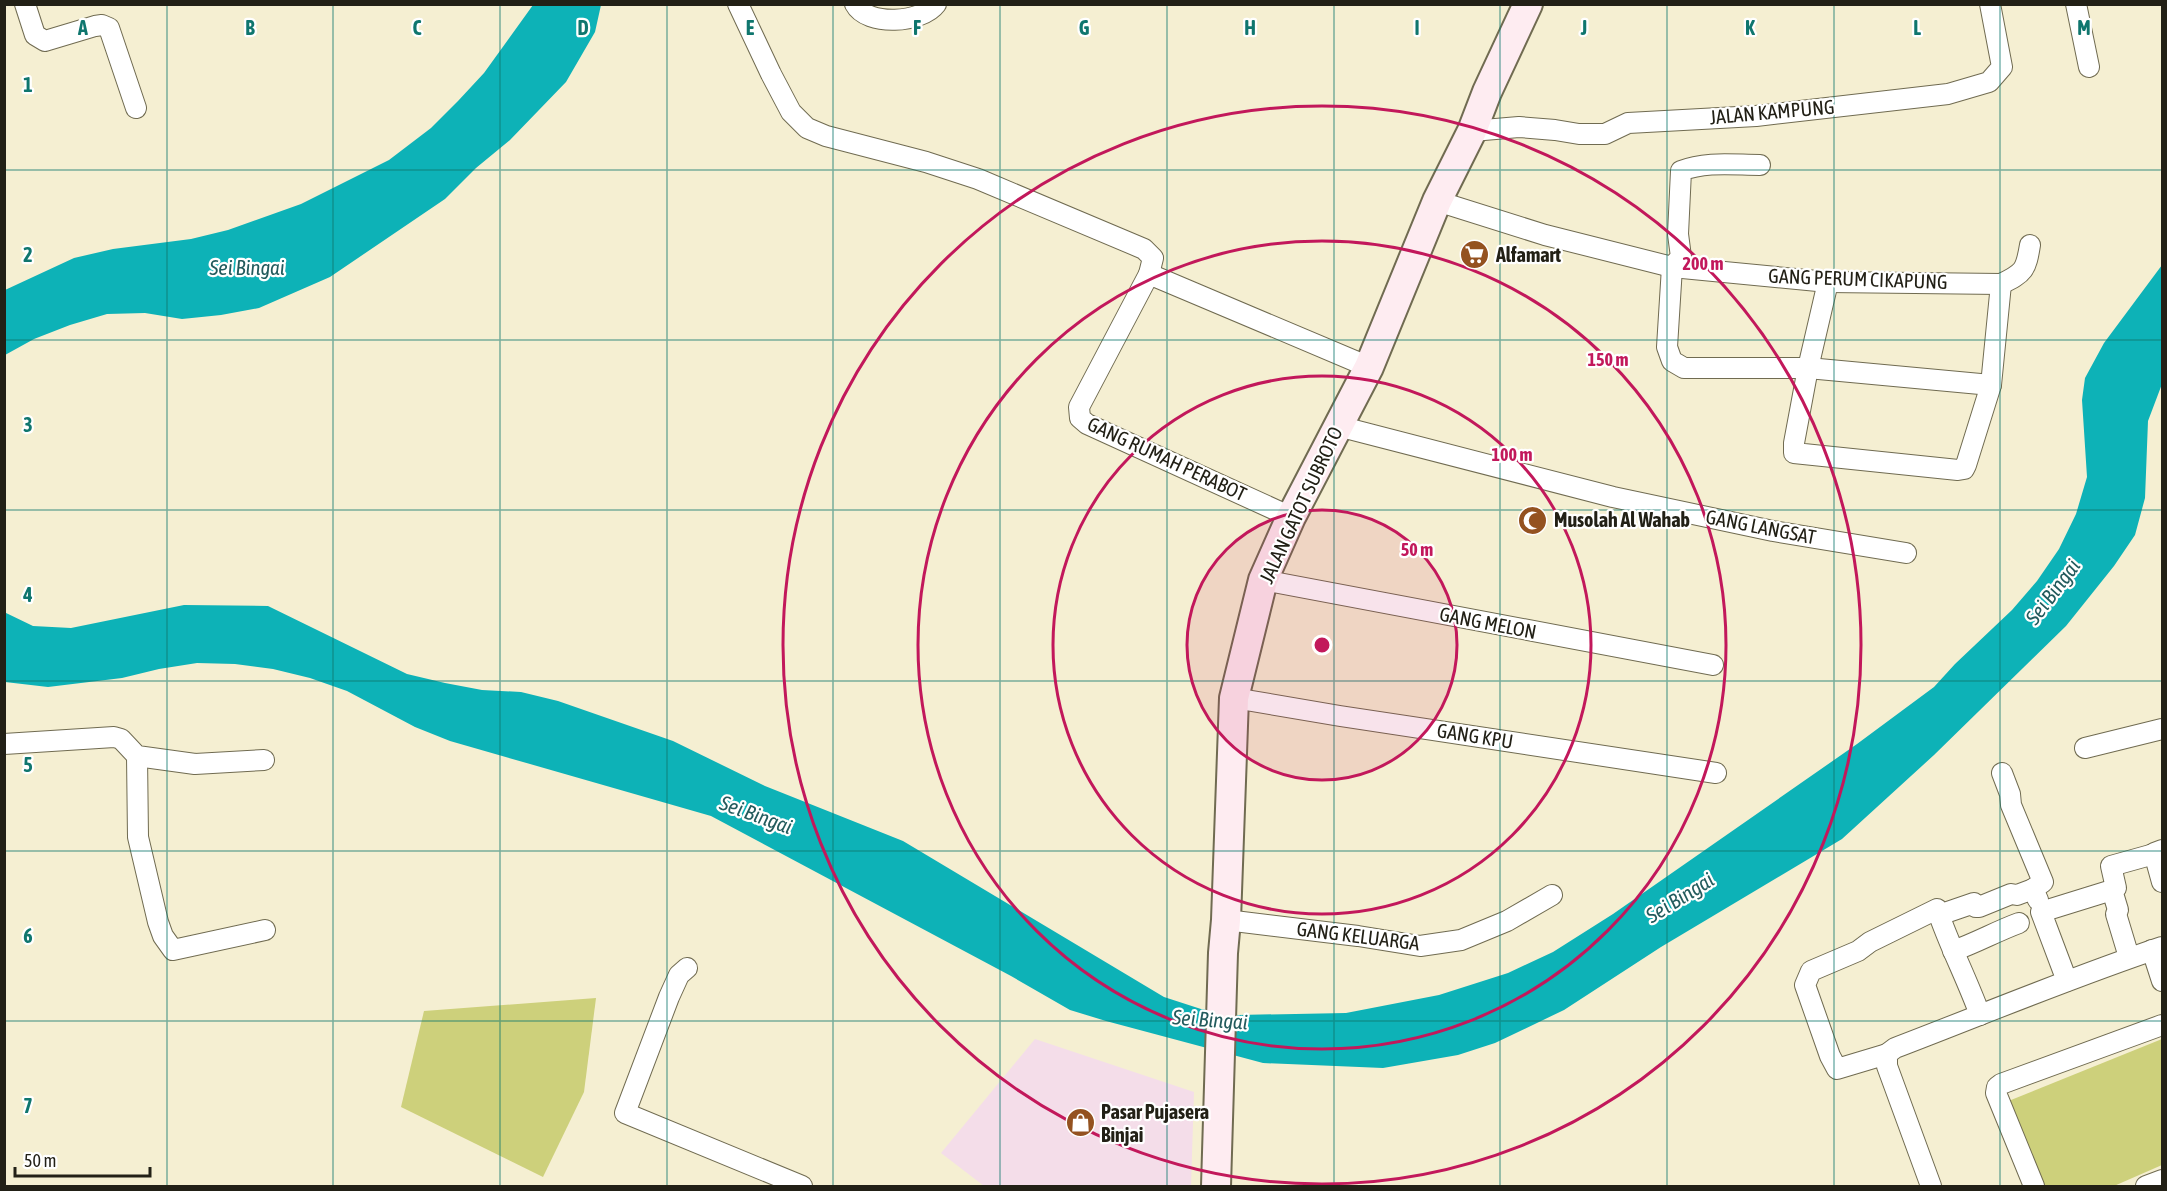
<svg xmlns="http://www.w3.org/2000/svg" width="2167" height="1191" font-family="'Asap Condensed',sans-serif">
  <rect width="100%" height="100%" fill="#f5efd2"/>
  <!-- commercial -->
  <path fill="#f4dde9" d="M1035 1039 1194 1092 1191 1186H984L941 1153Z"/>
  <!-- green -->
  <g fill="#cdd07b">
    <path d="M596 998 584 1092 543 1177 401 1107 424 1011Z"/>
    <path d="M2162 1039V1165L2114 1186H2042L2006 1102Z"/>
  </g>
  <!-- water -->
  <g fill="#0db2b7">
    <path d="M533 5H601L595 32 566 82 510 140 476 168 445 199 330 277 259 308 221 315 182 319 145 313 107 314 70 325 34 339 5 355V290L74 258 113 249 191 239 228 230 301 204 389 160 431 128 458 101 484 73Z"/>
    <path d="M2162 265V384L2148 421 2145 498 2135 535 2114 566 2066 626 1934 755 1842 839 1661 947 1564 1010 1495 1043 1458 1055 1383 1068 1263 1063 1106 1021 1070 1010 1011 976 711 816 450 741 415 727 347 691 310 678 273 669 235 664 197 663 159 669 122 678 48 687 5 682 4 612 33 626 71 628 184 605 268 606 407 674 445 683 482 690 521 692 558 701 673 741 765 786 903 841 1164 997 1201 1009 1238 1015 1346 1013 1439 995 1508 973 1553 952 1613 914 1857 744 1934 687 1955 664 2012 610 2037 581 2059 549 2076 514 2087 477 2082 400 2085 378 2104 343Z"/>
  </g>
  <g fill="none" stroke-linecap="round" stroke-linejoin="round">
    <defs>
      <g id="minor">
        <path d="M25 4 35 35 45 41 95 26 102 25 109 28 136 108"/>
        <path d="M738 4 771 74 791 112 807 128 826 136 926 162 978 179 1144 249 1153 258 1149 274"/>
        <path d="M855 4C867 27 922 23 936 4"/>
        <path d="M2076 4 2089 67"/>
        <path d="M1472 131 1519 127 1555 130 1579 134H1605L1628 123 1756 116 1948 94 1989 82 2002 67 1990 4"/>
        <path d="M1760 165C1734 165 1706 161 1681 171L1678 234 1681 257 1672 267 1667 347 1672 361 1684 368H1808L1991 385"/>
        <path d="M1437 201 1545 235 1672 267 1828 282 2001 284C2024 273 2026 270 2030 245"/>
        <path d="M1828 282 1808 368 1794 443V453L1958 470 1964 469 1966 465 1991 385 2001 284"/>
        <path d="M1338 426 1613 497 1773 531 1906 553"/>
        <path d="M1291 517 1087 424 1080 418 1079 407 1149 274 1369 367"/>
        <path d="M1263 580 1713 665"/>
        <path d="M1234 698 1340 716 1716 773"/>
        <path d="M4 744 114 737 121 739 137 756 195 764 264 760"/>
        <path d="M2085 748 2162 729"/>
        <path d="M137 756 138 837 158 922 163 936 173 950 265 930"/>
        <path d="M2002 773 2010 794 2011 805 2043 882 2033 889"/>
        <path d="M2162 850 2154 853 2162 882"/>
        <path d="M1939 915 1974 903 1976 907H1979L2011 894 2017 895 2033 889 2038 900"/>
        <path d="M1226 920 1358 936 1420 946 1461 940 1507 921 1552 895"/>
        <path d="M2152 950 2162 981"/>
        <path d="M1953 951C1976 943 1997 931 2019 923"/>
        <path d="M2129 957 2116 914 2118 910 2112 890 2116 888 2111 866 2154 854"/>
        <path d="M687 968 679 975 669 997 625 1113 802 1186"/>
        <path d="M2067 981 2041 912 2112 890"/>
        <path d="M1887 1054 1837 1069 1830 1056 1805 985 1811 971 1858 951 1870 942 1937 909C1949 945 1967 979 1980 1015"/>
        <path d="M1931 1186 1887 1066V1054L1895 1048C1984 1014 2072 977 2162 947"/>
        <path d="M2034 1186 1996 1093 1997 1087 2001 1084 2162 1025"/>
        <path d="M2146 1186 2162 1180"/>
      </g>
      <path id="secondary" d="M1216 1186 1223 953 1226 920 1234 698 1263 580 1291 517 1369 367 1437 201 1472 131 1487 92 1528 4"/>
    </defs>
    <!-- minor casing -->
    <use href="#minor" stroke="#706b51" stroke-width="22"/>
    <!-- secondary casing -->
    <use href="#secondary" stroke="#706b51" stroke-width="32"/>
    <!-- minor -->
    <use href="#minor" stroke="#fff" stroke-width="20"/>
    <!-- secondary -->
    <use href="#secondary" stroke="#feecf1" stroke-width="28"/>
  </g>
  <!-- grid -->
  <path fill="none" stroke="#0f766e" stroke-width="1.5" stroke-opacity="0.55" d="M167 4V1186M333 4V1186M500 4V1186M667 4V1186M833 4V1186M1000 4V1186M1167 4V1186M1334 4V1186M1500 4V1186M1667 4V1186M1834 4V1186M2000 4V1186M4 170H2162M4 340H2162M4 510H2162M4 681H2162M4 851H2162M4 1021H2162"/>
  <!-- distance rings -->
  <circle cx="1322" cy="645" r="135" fill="#c2185b" fill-opacity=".12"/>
  <g fill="none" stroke="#c2185b" stroke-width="3">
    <circle cx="1322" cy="645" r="135"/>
    <circle cx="1322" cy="645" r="269"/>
    <circle cx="1322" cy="645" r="404"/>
    <circle cx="1322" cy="645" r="539"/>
  </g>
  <!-- icons -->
  <defs>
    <symbol id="supermarket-disc" viewBox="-11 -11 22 22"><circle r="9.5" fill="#945220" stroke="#fff"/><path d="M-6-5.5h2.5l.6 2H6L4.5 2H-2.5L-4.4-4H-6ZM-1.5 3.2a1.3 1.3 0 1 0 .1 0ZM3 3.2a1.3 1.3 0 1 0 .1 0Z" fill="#fff"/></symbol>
    <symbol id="mosque-disc" viewBox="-11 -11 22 22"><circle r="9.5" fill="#945220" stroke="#fff"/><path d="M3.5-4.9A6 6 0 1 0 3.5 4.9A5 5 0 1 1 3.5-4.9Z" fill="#fff"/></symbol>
    <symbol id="shop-disc" viewBox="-11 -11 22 22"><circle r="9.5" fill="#945220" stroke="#fff"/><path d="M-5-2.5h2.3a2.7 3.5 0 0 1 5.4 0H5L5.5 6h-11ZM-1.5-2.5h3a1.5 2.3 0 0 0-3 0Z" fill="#fff"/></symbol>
  </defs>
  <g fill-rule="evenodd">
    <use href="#supermarket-disc" x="1458" y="238" width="33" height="33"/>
    <use href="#mosque-disc" x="1516" y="504" width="33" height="33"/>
    <use href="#shop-disc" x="1064" y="1106" width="33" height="33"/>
  </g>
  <g text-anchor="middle" stroke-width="4.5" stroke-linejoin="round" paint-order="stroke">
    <!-- street labels -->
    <g font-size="20" fill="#222016" stroke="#fff">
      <text transform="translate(1772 112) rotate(-5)" y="7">JALAN KAMPUNG</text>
      <text transform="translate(1858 279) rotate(2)" y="7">GANG PERUM CIKAPUNG</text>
      <text transform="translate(1167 459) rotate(25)" y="7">GANG RUMAH PERABOT</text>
      <text transform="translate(1301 505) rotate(-65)" y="7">JALAN GATOT SUBROTO</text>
      <text transform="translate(1761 527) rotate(11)" y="7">GANG LANGSAT</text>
      <text transform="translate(1488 623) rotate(11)" y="7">GANG MELON</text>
      <text transform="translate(1475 736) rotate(9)" y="7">GANG KPU</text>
      <text transform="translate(1358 936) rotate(7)" y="7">GANG KELUARGA</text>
    </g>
    <!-- poi labels -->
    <g font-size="20" font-weight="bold" fill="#222016" stroke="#fff" text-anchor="start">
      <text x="1496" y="262">Alfamart</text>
      <text x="1554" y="527">Musolah Al Wahab</text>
      <text x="1101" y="1119">Pasar Pujasera<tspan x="1101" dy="23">Binjai</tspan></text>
    </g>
    <!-- water labels -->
    <g font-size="21" font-style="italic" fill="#235b5d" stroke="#fff">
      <text x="247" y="275">Sei Bingai</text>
      <text transform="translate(2053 592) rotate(-53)" y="7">Sei Bingai</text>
      <text transform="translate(756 815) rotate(20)" y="7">Sei Bingai</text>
      <text transform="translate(1680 898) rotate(-32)" y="7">Sei Bingai</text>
      <text transform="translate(1210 1020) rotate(4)" y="7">Sei Bingai</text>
    </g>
  </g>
  <g font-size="20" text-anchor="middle" font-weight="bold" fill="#0f766e" stroke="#fff" stroke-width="4.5" stroke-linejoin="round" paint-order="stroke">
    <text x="83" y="35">A</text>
    <text x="250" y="35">B</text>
    <text x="417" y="35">C</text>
    <text x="583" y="35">D</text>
    <text x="750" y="35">E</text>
    <text x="917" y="35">F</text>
    <text x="1084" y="35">G</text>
    <text x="1250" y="35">H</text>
    <text x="1417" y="35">I</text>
    <text x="1584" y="35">J</text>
    <text x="1750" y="35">K</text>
    <text x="1917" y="35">L</text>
    <text x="2084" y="35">M</text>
    <text x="28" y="92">1</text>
    <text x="28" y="262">2</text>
    <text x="28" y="432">3</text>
    <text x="28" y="602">4</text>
    <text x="28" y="772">5</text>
    <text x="28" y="943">6</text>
    <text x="28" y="1113">7</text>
  </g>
  <circle cx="1322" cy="645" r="9" fill="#c2185b" stroke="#fff" stroke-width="3"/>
  <g font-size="18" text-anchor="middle" font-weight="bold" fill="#c2185b" stroke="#fff" stroke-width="4.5" stroke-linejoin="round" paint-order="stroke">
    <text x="1703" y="270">200 m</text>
    <text x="1608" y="366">150 m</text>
    <text x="1512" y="461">100 m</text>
    <text x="1417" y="556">50 m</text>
  </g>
  <!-- border -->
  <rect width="2167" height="1191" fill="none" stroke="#222016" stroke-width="12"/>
  <!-- scale -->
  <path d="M15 1167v9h135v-9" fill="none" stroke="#222016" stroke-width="3"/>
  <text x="24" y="1167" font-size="18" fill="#222016" stroke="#ffffff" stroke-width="4.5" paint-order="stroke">50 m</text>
</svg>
